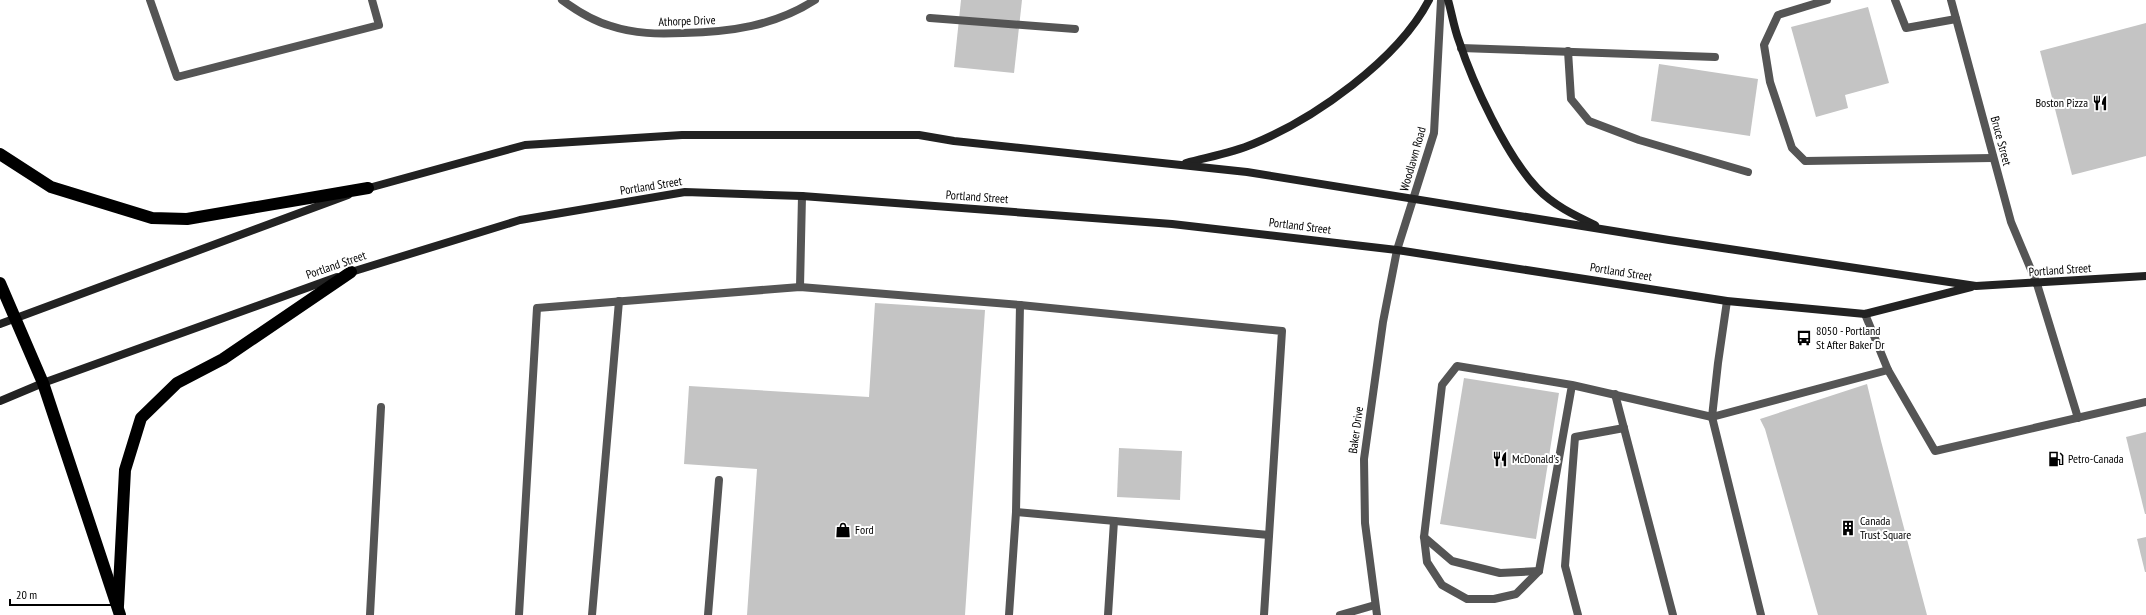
<svg xmlns="http://www.w3.org/2000/svg" width="2146" height="615" font-family="'PT Sans Narrow',sans-serif">
  <rect width="100%" height="100%" fill="#fff"/>
  <!-- building -->
  <g fill="#c4c4c4">
    <path d="M961 0H1022L1014 73 954 67Z"/>
    <path d="M1868 7 1889 83 1845 95 1848 108 1816 117 1791 27Z"/>
    <path d="M2146 23V156L2072 175 2040 51Z"/>
    <path d="M1659 64 1758 79 1750 136 1651 121Z"/>
    <path d="M875 303 985 310 965 615H747L757 469 684 464 689 386 869 397Z"/>
    <path d="M1464 378 1559 393 1536 539 1440 524Z"/>
    <path d="M1867 384 1881 441 1927 615H1818L1765 429 1760 419Z"/>
    <path d="M2146 432V514H2145L2126 437Z"/>
    <path d="M1119 448 1182 451 1180 500 1117 497Z"/>
    <path d="M2146 537V572H2145L2137 539Z"/>
  </g>
  <g fill="none" stroke-linecap="round" stroke-linejoin="round">
    <!-- service -->
    <g stroke="#555" stroke-width="8">
      <path d="M150 0 177 77 379 25 372 0"/>
      <path d="M1827 0 1778 15 1764 45 1770 82 1792 148 1805 161 1992 158"/>
      <path d="M1895 0 1906 28 1956 19"/>
      <path d="M930 18 1075 29"/>
      <path d="M1461 48 1715 57"/>
      <path d="M1568 51 1571 99 1589 121 1639 140 1748 172"/>
      <path d="M2037 284 2078 418"/>
      <path d="M800 287 802 196"/>
      <path d="M1727 301 1718 363 1712 417 1761 615"/>
      <path d="M1865 314 1888 370 1935 451 2146 402"/>
      <path d="M1572 385 1539 571 1516 594 1494 599H1467L1442 585 1427 562 1424 537 1442 385 1457 366 1572 385 1712 417 1888 370"/>
      <path d="M1615 394 1673 615"/>
      <path d="M1016 512 1269 535"/>
      <path d="M1424 537 1452 561 1500 573 1539 571"/>
      <path d="M370 615 381 407"/>
      <path d="M519 615 537 308 800 287 1020 305 1282 331 1264 615"/>
      <path d="M592 615 619 301"/>
      <path d="M708 615 719 480"/>
      <path d="M1009 615 1016 512 1020 305"/>
      <path d="M1108 615 1114 521"/>
      <path d="M1340 615 1375 605"/>
      <path d="M1578 615 1565 566 1575 437 1624 428"/>
    </g>
    <!-- minor -->
    <g stroke="#555" stroke-width="8">
      <path d="M562 0C577 11 593 21 611 26 635 34 658 34 683 33 730 32 775 26 815 0"/>
      <path d="M1951 0 2011 222 2037 284"/>
    </g>
    <!-- tertiary -->
    <path stroke="#555" stroke-width="8" d="M1377 615 1365 523 1364 459 1383 322 1397 250 1434 133 1441 0"/>
    <!-- secondary -->
    <g stroke="#222" stroke-width="8">
      <path d="M1448 0C1452 14 1454 28 1459 41 1473 84 1506 155 1537 188 1553 205 1574 215 1595 225"/>
      <path d="M1186 163C1208 157 1232 153 1253 144 1314 119 1398 60 1429 0"/>
      <path d="M365 189 525 145 682 135H919L954 141 1247 172 1669 240 1976 286 2146 276"/>
      <path d="M348 273 520 220 685 192 802 196 1172 224 1397 250 1727 301 1865 314 1971 287"/>
      <path d="M0 324 348 195"/>
      <path d="M0 401 43 383 337 277"/>
    </g>
    <!-- motorway -->
    <g stroke="#000" stroke-width="12">
      <path d="M0 154 51 187 152 218 187 219 368 188"/>
      <path d="M0 283 43 383 120 615"/>
      <path d="M118 606 125 470 141 418 177 383 223 359 351 272"/>
    </g>
  </g>
  <!-- icons -->
  <defs>
    <symbol id="restaurant-bare" viewBox="-9 -9 18 18"><path d="M-5-6h1v4h1v-4h1v4h1v-4h1v5L-1.5 .5V6h-2V.5L-5-1ZM5-6V6H3V1.5H1.5Q1.5-4 5-6Z" fill="#000" stroke="#fff" stroke-width="2.5" paint-order="stroke"/></symbol>
    <symbol id="bus-bare" viewBox="-9 -9 18 18"><path d="M-5-6H5V4H4V6H2V4H-2V6H-4V4H-5ZM-3.5-4V0h7V-4ZM-3.5 1.2v1.5H-2V1.2ZM2 1.2v1.5H3.5V1.2Z" fill="#000" stroke="#fff" stroke-width="2.5" paint-order="stroke"/></symbol>
    <symbol id="fuel-bare" viewBox="-9 -9 18 18"><path d="M-5.5-6h7V0h2V4h1.3V-2.5L3-4.5l.8-.8L6-3V5H2.5V1h-1V6h-7ZM-4.2-4.7v3.2H.2V-4.7Z" fill="#000" stroke="#fff" stroke-width="2.5" paint-order="stroke"/></symbol>
    <symbol id="building-bare" viewBox="-9 -9 18 18"><path d="M-4-6H4V6H1V3H-1V6H-4ZM-2.5-4.3h1.7v1.8h-1.7ZM.8-4.3h1.7v1.8H.8ZM-2.5-1h1.7V.8h-1.7ZM.8-1h1.7V.8H.8Z" fill="#000" stroke="#fff" stroke-width="2.5" paint-order="stroke"/></symbol>
    <symbol id="shop-bare" viewBox="-9 -9 18 18"><path d="M-5-2.5h2.3a2.7 3.5 0 0 1 5.4 0H5L5.5 6h-11ZM-1.5-2.5h3a1.5 2.3 0 0 0-3 0Z" fill="#000" stroke="#fff" stroke-width="2.5" paint-order="stroke"/></symbol>
  </defs>
  <g fill-rule="evenodd">
    <use href="#restaurant-bare" x="2089" y="92" width="22" height="22"/>
    <use href="#bus-bare" x="1793" y="327" width="22" height="22"/>
    <use href="#restaurant-bare" x="1489" y="448" width="22" height="22"/>
    <use href="#fuel-bare" x="2045" y="448" width="22" height="22"/>
    <use href="#building-bare" x="1837" y="517" width="22" height="22"/>
    <use href="#shop-bare" x="832" y="519" width="22" height="22"/>
  </g>
  <g text-anchor="middle" stroke-width="4" stroke-linejoin="round" paint-order="stroke">
    <!-- street labels -->
    <g font-size="12" fill="#000" stroke="#fff">
      <text transform="translate(687 21) rotate(-2)" y="4">Athorpe Drive</text>
      <text transform="translate(2001 141) rotate(75)" y="4">Bruce Street</text>
      <text transform="translate(1413 159) rotate(-74)" y="4">Woodlawn Road</text>
      <text transform="translate(651 186) rotate(-9)" y="4">Portland Street</text>
      <text transform="translate(977 197) rotate(4)" y="4">Portland Street</text>
      <text transform="translate(1300 226) rotate(7)" y="4">Portland Street</text>
      <text transform="translate(336 265) rotate(-19)" y="4">Portland Street</text>
      <text transform="translate(2060 270) rotate(-4)" y="4">Portland Street</text>
      <text transform="translate(1621 272) rotate(9)" y="4">Portland Street</text>
      <text transform="translate(1356 430) rotate(-82)" y="4">Baker Drive</text>
    </g>
    <!-- poi labels -->
    <g font-size="12" fill="#000" stroke="#fff" text-anchor="start">
      <text x="2088" y="107" text-anchor="end">Boston Pizza</text>
      <text x="1816" y="335">8050 - Portland<tspan x="1816" dy="14">St After Baker Dr</tspan></text>
      <text x="1512" y="463">McDonald's</text>
      <text x="2068" y="463">Petro-Canada</text>
      <text x="1860" y="525">Canada<tspan x="1860" dy="14">Trust Square</tspan></text>
      <text x="855" y="534">Ford</text>
    </g>
  </g>
  <!-- scale -->
  <path d="M10 599v6h101v-6" fill="none" stroke="#000000" stroke-width="2"/>
  <text x="16" y="599" font-size="12" fill="#000000" stroke="#ffffff" stroke-width="3" paint-order="stroke">20 m</text>
</svg>
